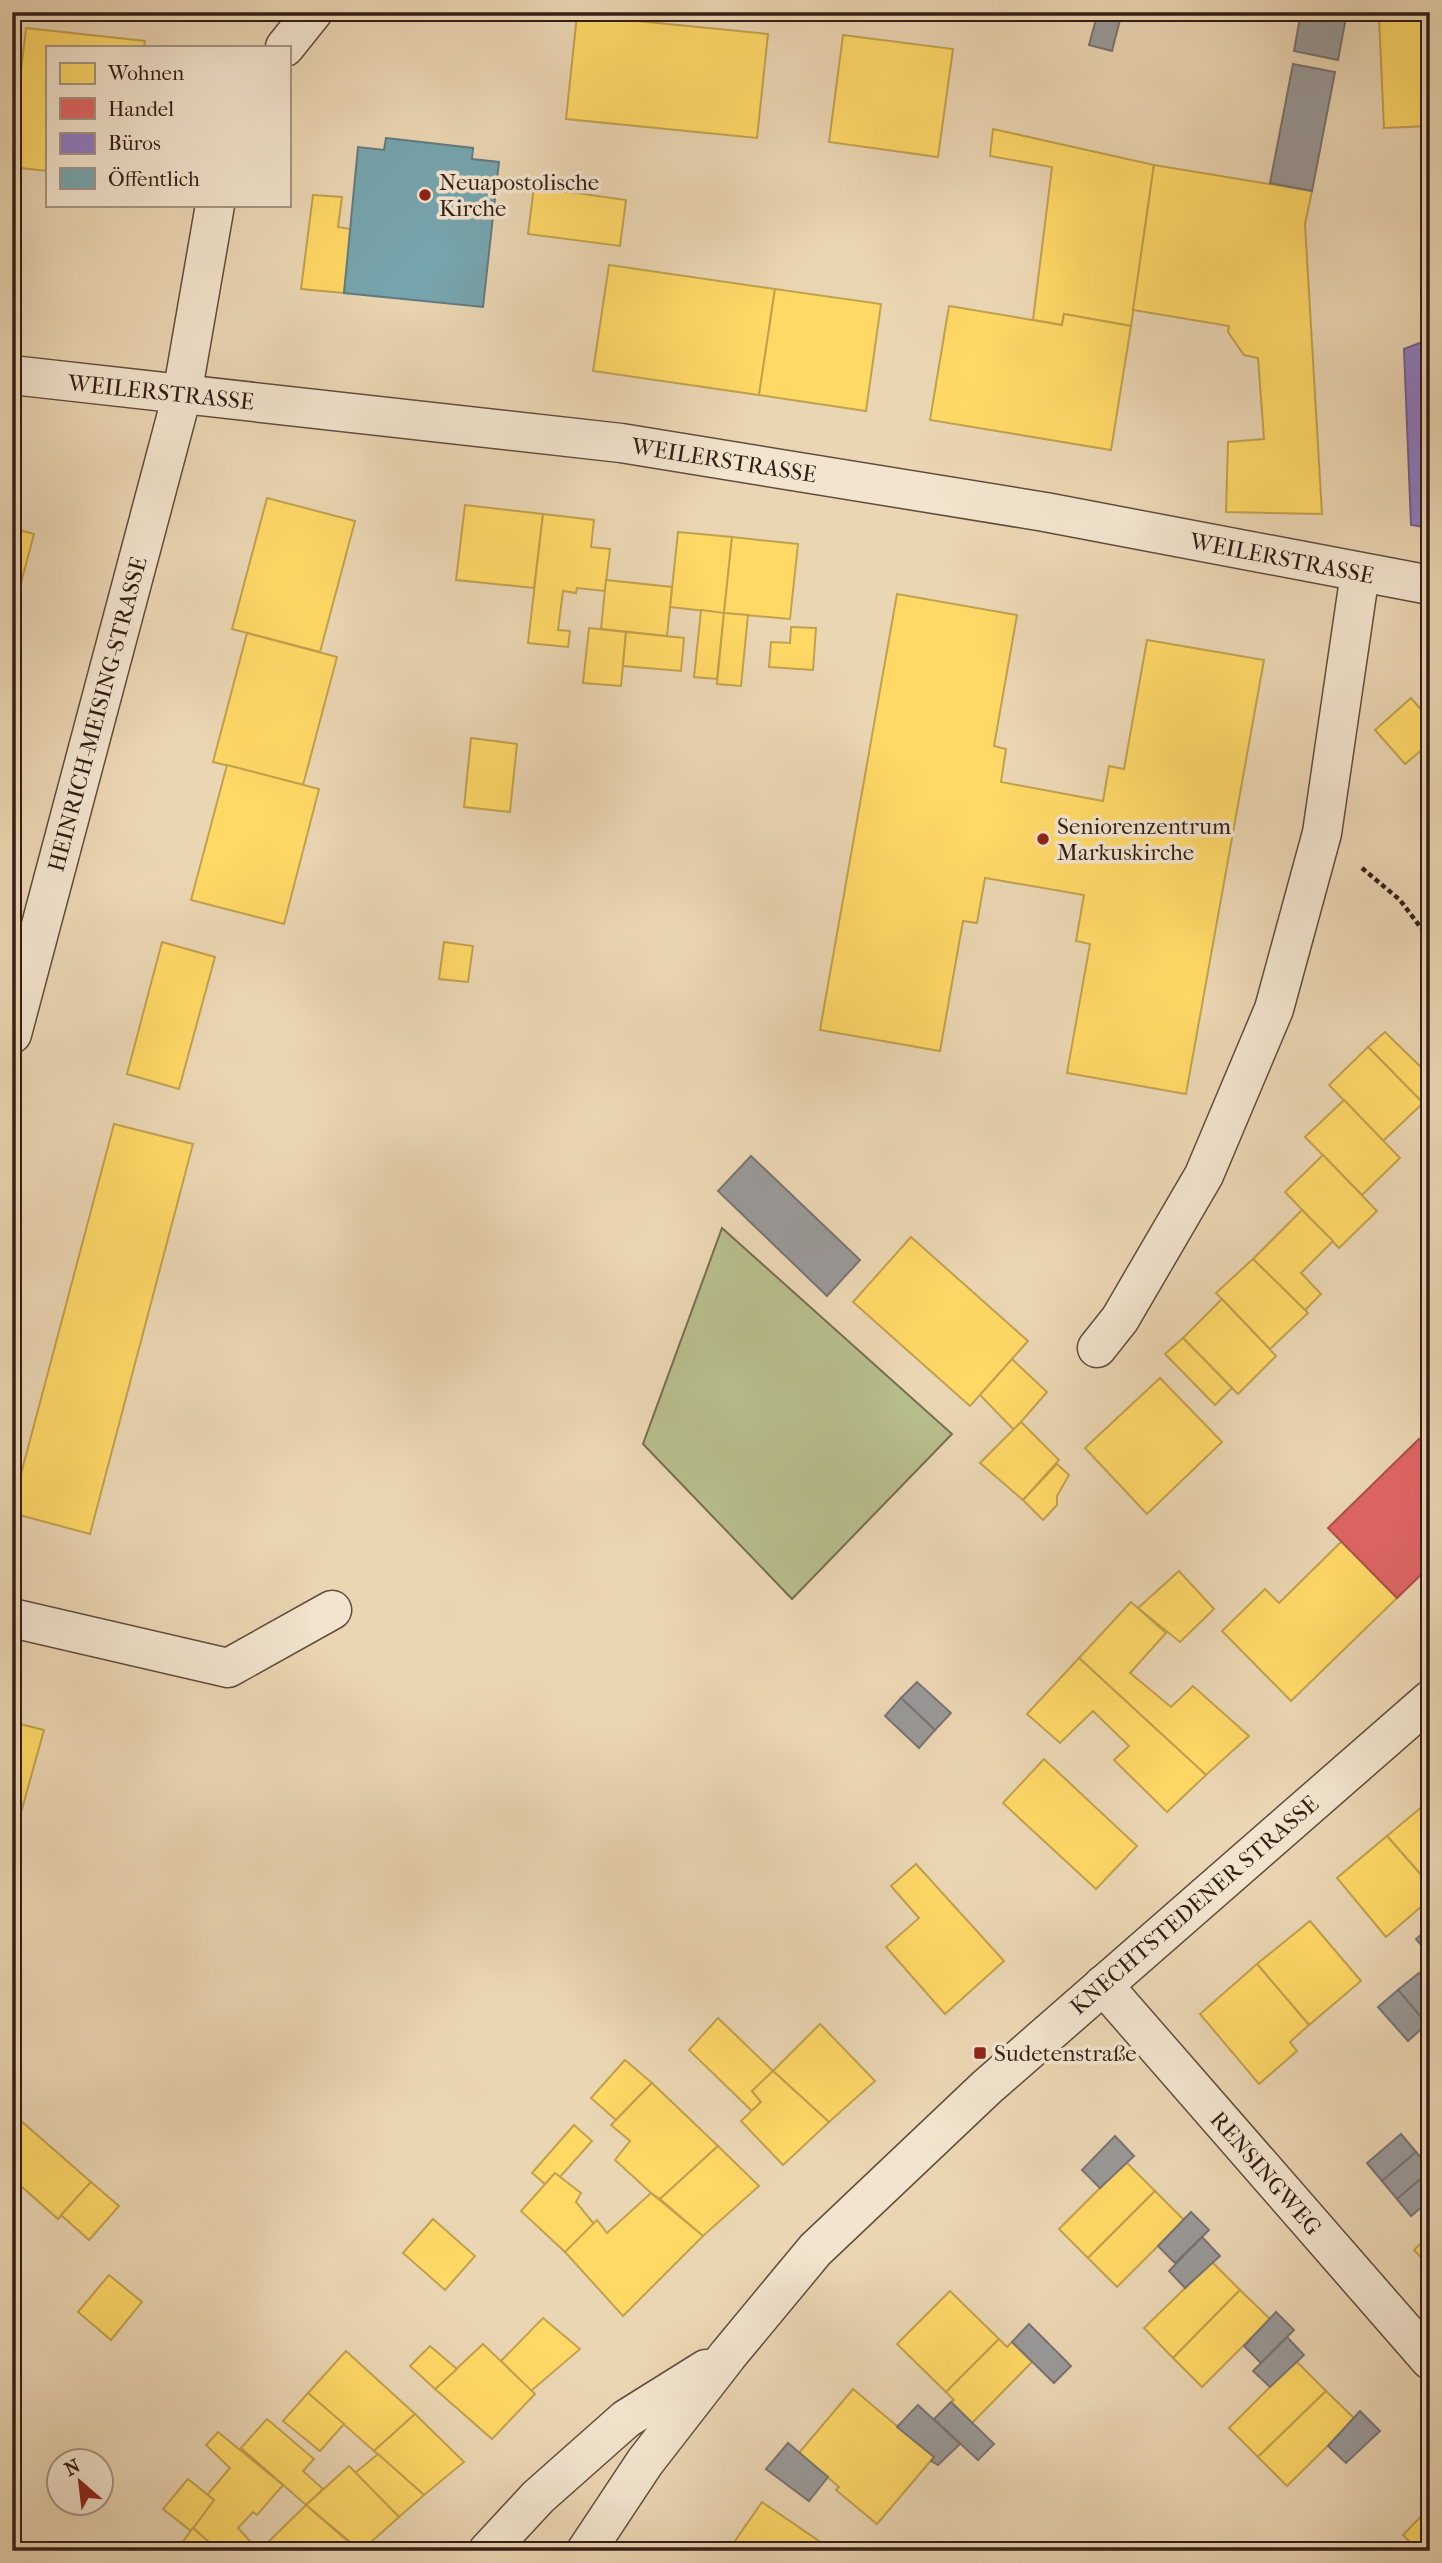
<svg xmlns="http://www.w3.org/2000/svg" width="1442" height="2563" font-family="'IM FELL French Canon',serif">
  <rect width="100%" height="100%" fill="#ebd6b3"/>
  <filter id="stains"><feTurbulence type="fractalNoise" baseFrequency=".00286" numOctaves="4"/><feColorMatrix values="0 0 0 0 .2 0 0 0 0 .09 0 0 0 0 .02 0 0 0 .5 -.17"/></filter>
  <radialGradient id="worn" r=".72"><stop offset=".6" stop-color="#630" stop-opacity="0"/><stop offset="1" stop-color="#630" stop-opacity=".3"/></radialGradient>
  <!-- green -->
  <path fill="#b8bd8c" stroke="#766e51" stroke-width="2" d="M722 1228 952 1434 792 1599 643 1444Z"/>
  <!-- homes -->
  <g fill="#ffd966" stroke="#c2a14e" stroke-width="2">
    <path d="M577 15 768 34 757 138 566 119Z"/>
    <path d="M1430 15V126L1384 128 1379 18Z"/>
    <path d="M26 28 145 41 144 47H47V171L12 167V147Z"/>
    <path d="M843 35 953 49 938 157 829 142Z"/>
    <path d="M993 129 1154 165 1131 326 1064 314 1062 325 1033 320 1052 167 990 156Z"/>
    <path d="M1154 165 1312 191 1305 224 1322 514 1226 512 1228 442 1264 439 1258 358 1244 355 1228 332 1229 326 1133 310Z"/>
    <path d="M534 187 626 200 620 246 528 234Z"/>
    <path d="M313 195 342 197 338 227 351 229 344 293 301 289Z"/>
    <path d="M609 265 775 289 759 395 593 371Z"/>
    <path d="M775 289 881 304 866 411 759 395Z"/>
    <path d="M949 306 1062 325 1064 314 1131 326 1111 450 930 420Z"/>
    <path d="M267 498 355 521 320 652 232 629Z"/>
    <path d="M465 505 543 514 534 588 456 580Z"/>
    <path d="M543 514 594 520 591 547 610 549 605 591 577 588 576 593 563 591 558 630 570 631 568 647 528 643Z"/>
    <path d="M12 528 34 534 13 613H12Z"/>
    <path d="M678 532 732 537 724 613 670 607Z"/>
    <path d="M732 537 798 544 790 619 724 613Z"/>
    <path d="M606 580 672 587 667 636 601 629Z"/>
    <path d="M897 594 1017 615 994 746 1006 749 1001 782 1103 801 1109 766 1124 769 1147 640 1264 660 1186 1094 1067 1073 1090 944 1076 941 1084 895 985 878 977 923 963 921 940 1051 820 1030Z"/>
    <path d="M701 610 724 613 717 679 694 677Z"/>
    <path d="M724 613 748 615 741 686 717 684Z"/>
    <path d="M791 627 816 628 813 670 769 667 771 642 790 643Z"/>
    <path d="M589 628 626 632 621 686 583 683Z"/>
    <path d="M626 632 684 638 681 671 623 666Z"/>
    <path d="M247 633 337 657 303 785 213 762Z"/>
    <path d="M1411 698 1430 720V743L1405 764 1375 730Z"/>
    <path d="M471 738 517 744 510 812 464 807Z"/>
    <path d="M227 765 319 789 284 924 191 900Z"/>
    <path d="M162 942 215 957 179 1089 127 1074Z"/>
    <path d="M444 942 473 946 468 982 439 979Z"/>
    <path d="M1385 1032 1430 1076V1096L1423 1103 1368 1047Z"/>
    <path d="M1368 1047 1423 1103 1383 1141 1329 1085Z"/>
    <path d="M1344 1100 1400 1158 1362 1195 1305 1137Z"/>
    <path d="M114 1124 193 1144 90 1534 12 1513V1508Z"/>
    <path d="M1323 1155 1377 1211 1339 1248 1285 1192Z"/>
    <path d="M1302 1210 1333 1241 1301 1273 1321 1294 1305 1310 1253 1259Z"/>
    <path d="M911 1237 1028 1341 970 1406 853 1302Z"/>
    <path d="M1253 1259 1308 1313 1270 1349 1216 1293Z"/>
    <path d="M1222 1299 1276 1356 1238 1394 1183 1338Z"/>
    <path d="M1183 1338 1232 1388 1215 1405 1165 1354Z"/>
    <path d="M1012 1359 1047 1392 1014 1430 980 1395Z"/>
    <path d="M1160 1378 1222 1442 1147 1514 1085 1448Z"/>
    <path d="M1021 1422 1059 1460 1023 1500 980 1463Z"/>
    <path d="M1057 1464 1069 1475 1057 1496V1505L1043 1520 1023 1500Z"/>
    <path d="M1342 1541 1397 1598 1291 1701 1222 1631 1265 1589 1279 1603Z"/>
    <path d="M1179 1571 1214 1609 1180 1642 1138 1608Z"/>
    <path d="M1131 1602 1166 1633 1130 1673 1171 1707 1193 1686 1249 1736 1206 1775 1079 1658Z"/>
    <path d="M1079 1658 1206 1775 1167 1812 1114 1760 1129 1746 1093 1711 1060 1743 1027 1714Z"/>
    <path d="M12 1722 44 1730 12 1845Z"/>
    <path d="M1044 1759 1137 1846 1096 1889 1003 1803Z"/>
    <path d="M1430 1800V1885L1387 1836Z"/>
    <path d="M1387 1836 1430 1885V1899L1386 1937 1337 1878Z"/>
    <path d="M916 1864 1004 1961 945 2014 886 1947 919 1918 891 1886Z"/>
    <path d="M1310 1921 1361 1981 1309 2025 1257 1964Z"/>
    <path d="M1257 1964 1309 2025 1290 2042 1297 2051 1259 2084 1200 2014Z"/>
    <path d="M718 2018 773 2071 752 2091 761 2102 752 2111 689 2050Z"/>
    <path d="M820 2024 875 2081 829 2122 773 2071Z"/>
    <path d="M625 2060 652 2083 616 2120 591 2098Z"/>
    <path d="M773 2071 829 2122 783 2165 741 2121 761 2102 752 2091Z"/>
    <path d="M652 2083 718 2146 660 2199 651 2193 615 2160 630 2141 611 2125Z"/>
    <path d="M12 2113 91 2182 58 2219 12 2178Z"/>
    <path d="M574 2125 592 2141 560 2177 555 2173 545 2184 532 2173Z"/>
    <path d="M718 2146 759 2186 703 2236 660 2199Z"/>
    <path d="M1126 2162 1155 2191 1088 2258 1059 2229Z"/>
    <path d="M555 2173 581 2193 576 2202 594 2224 565 2252 521 2211Z"/>
    <path d="M91 2182 119 2206 89 2240 61 2215Z"/>
    <path d="M1155 2191 1184 2220 1117 2287 1088 2258Z"/>
    <path d="M651 2193 703 2236 623 2316 565 2252 597 2220 607 2233Z"/>
    <path d="M433 2219 475 2256 445 2290 403 2253Z"/>
    <path d="M1430 2235V2267L1414 2250Z"/>
    <path d="M1212 2262 1240 2290 1173 2358 1144 2328Z"/>
    <path d="M109 2275 142 2302 111 2340 78 2312Z"/>
    <path d="M1240 2290 1270 2319 1202 2387 1173 2358Z"/>
    <path d="M950 2291 999 2339 946 2392 897 2344Z"/>
    <path d="M543 2318 580 2349 531 2391 501 2361Z"/>
    <path d="M999 2339 1007 2347 1012 2342 1032 2362 972 2423 951 2402 954 2400 946 2392Z"/>
    <path d="M483 2344 535 2394 492 2439 435 2389Z"/>
    <path d="M430 2346 457 2369 435 2389 410 2366Z"/>
    <path d="M346 2351 415 2414 374 2451 308 2393Z"/>
    <path d="M1296 2361 1326 2391 1258 2457 1229 2428Z"/>
    <path d="M853 2389 934 2457 877 2524 836 2490 839 2487 799 2453Z"/>
    <path d="M1326 2391 1355 2419 1287 2486 1258 2457Z"/>
    <path d="M308 2393 344 2424 320 2451 283 2421Z"/>
    <path d="M415 2414 464 2462 424 2495 374 2451Z"/>
    <path d="M267 2419 314 2459 303 2471 323 2489 306 2505 241 2448Z"/>
    <path d="M218 2432 283 2485 257 2515 253 2512 238 2528 259 2551H219L193 2528 214 2500 207 2495 230 2468 206 2445Z"/>
    <path d="M378 2454 424 2495 399 2517 355 2473Z"/>
    <path d="M349 2466 399 2517 361 2551 306 2505Z"/>
    <path d="M188 2479 214 2500 191 2531 163 2509Z"/>
    <path d="M762 2502 822 2543 817 2551H728Z"/>
    <path d="M306 2505 359 2551H259Z"/>
    <path d="M1430 2507V2547L1426 2551H1419L1403 2535Z"/>
    <path d="M193 2528 219 2551H176Z"/>
  </g>
  <!-- shops -->
  <path fill="#e06666" stroke="#ac504e" stroke-width="2" d="M1419 1439 1430 1450V1566L1397 1598 1328 1528Z"/>
  <!-- offices -->
  <path fill="#8e7cc3" stroke="#73608f" stroke-width="2" d="M1430 339V528L1411 525 1404 349Z"/>
  <!-- public -->
  <path fill="#76a5af" stroke="#627c81" stroke-width="2" d="M386 138 473 148 472 159 499 162 483 307 344 293 358 147 384 150Z"/>
  <!-- industry -->
  <g fill="#999" stroke="#7a7472" stroke-width="2">
    <path d="M1098 12H1122L1112 51 1089 45Z"/>
    <path d="M1301 12H1347L1338 60 1294 51Z"/>
    <path d="M1293 64 1335 72 1312 191 1270 183Z"/>
    <path d="M751 1156 860 1260 827 1296 718 1191Z"/>
    <path d="M917 1682 951 1713 935 1730 901 1698Z"/>
    <path d="M901 1698 935 1730 919 1748 885 1716Z"/>
    <path d="M1430 1927V1955L1416 1939Z"/>
    <path d="M1419 1973 1430 1986V2022L1427 2024 1398 1990Z"/>
    <path d="M1398 1990 1427 2024 1408 2041 1378 2007Z"/>
    <path d="M1401 2134 1416 2152 1382 2181 1367 2163Z"/>
    <path d="M1115 2136 1134 2156 1100 2188 1082 2170Z"/>
    <path d="M1416 2152 1430 2168V2171L1397 2199 1382 2181Z"/>
    <path d="M1430 2171V2200L1411 2216 1397 2199Z"/>
    <path d="M1191 2212 1209 2230 1175 2263 1158 2246Z"/>
    <path d="M1202 2237 1220 2256 1185 2288 1169 2271Z"/>
    <path d="M1276 2312 1294 2330 1261 2363 1244 2346Z"/>
    <path d="M1029 2324 1071 2366 1054 2383 1012 2342Z"/>
    <path d="M1287 2337 1304 2355 1270 2387 1253 2371Z"/>
    <path d="M951 2402 994 2444 978 2460 934 2419Z"/>
    <path d="M918 2405 960 2444 938 2465 931 2461 934 2457 897 2427Z"/>
    <path d="M1360 2411 1380 2431 1346 2463 1328 2446Z"/>
    <path d="M788 2443 828 2477 809 2501 766 2469Z"/>
  </g>
  <g fill="none" stroke-linecap="round" stroke-linejoin="round">
    <defs>
      <g id="minor">
        <path d="M285 47 313 12"/>
        <path d="M12 375 621 443 1045 512 1430 585"/>
        <path d="M12 1034 182 395 215 205"/>
        <path d="M1097 1348 1120 1319 1204 1175 1274 1009 1322 833 1360 573"/>
        <path d="M12 1618 228 1668 332 1610"/>
        <path d="M1103 1985 1430 2360"/>
        <path d="M488 2551 538 2497 626 2419 706 2369"/>
        <path d="M586 2551 645 2462 728 2355 815 2250 987 2087 1430 1700"/>
      </g>
    </defs>
    <!-- minor casing -->
    <use href="#minor" stroke="#614c3d" stroke-width="41"/>
    <!-- path -->
    <path stroke="#331e16" stroke-width="4.5" stroke-dasharray="5 3.5" stroke-linecap="butt" d="M1362 868 1400 900 1430 940"/>
    <!-- minor -->
    <use href="#minor" stroke="#f2e4ce" stroke-width="38"/>
  </g>
  <!-- markers -->
  <g fill="#8f2418" stroke="#f2e4ce" stroke-width="2.5">
    <circle cx="425" cy="195" r="7"/>
    <circle cx="1043" cy="839" r="7"/>
    <rect x="973" y="2046" width="14" height="14" rx="3.5"/>
  </g>
  <g text-anchor="middle" stroke-width="7" stroke-linejoin="round" paint-order="stroke">
    <!-- poi labels -->
    <g font-size="23" fill="#331e16" stroke="#f2e4ce" text-anchor="start">
      <text x="439" y="190">Neuapostolische<tspan x="439" dy="26">Kirche</tspan></text>
      <text x="1057" y="834">Seniorenzentrum<tspan x="1057" dy="26">Markuskirche</tspan></text>
      <text x="994" y="2061">Sudetenstraße</text>
    </g>
    <!-- street labels -->
    <g font-size="23" fill="#331e16" stroke="#f2e4ce">
      <text transform="translate(161 392) rotate(6)" y="8">WEILERSTRASSE</text>
      <text transform="translate(724 460) rotate(9)" y="8">WEILERSTRASSE</text>
      <text transform="translate(1282 558) rotate(11)" y="8">WEILERSTRASSE</text>
      <text transform="translate(97 714) rotate(-75)" y="8">HEINRICH-MEISING-STRASSE</text>
      <text transform="translate(1194 1905) rotate(-41)" y="8">KNECHTSTEDENER STRASSE</text>
      <text transform="translate(1266 2173) rotate(49)" y="8">RENSINGWEG</text>
    </g>
  </g>
  <!-- margin -->
  <rect width="1442" height="2563" fill="none" stroke="#ebd6b3" stroke-width="42"/>
  <rect x="14" y="14" width="1414" height="2535" fill="none" stroke="#331e16" stroke-width="3.5"/>
  <rect x="21" y="21" width="1400" height="2521" fill="none" stroke="#331e16" stroke-width="2"/>
  <!-- legend -->
  <rect x="46" y="46" width="245" height="161" fill="#f2e4ce" stroke="#a69584" stroke-width="2"/>
  <rect x="60" y="63" width="35" height="21" fill="#ffd966" stroke="#a69584" stroke-width="2"/>
  <text x="108" y="80" font-size="21" fill="#331e16">Wohnen</text>
  <rect x="60" y="98" width="35" height="21" fill="#e06666" stroke="#a69584" stroke-width="2"/>
  <text x="108" y="116" font-size="21" fill="#331e16">Handel</text>
  <rect x="60" y="133" width="35" height="21" fill="#8e7cc3" stroke="#a69584" stroke-width="2"/>
  <text x="108" y="150" font-size="21" fill="#331e16">Büros</text>
  <rect x="60" y="168" width="35" height="21" fill="#76a5af" stroke="#a69584" stroke-width="2"/>
  <text x="108" y="186" font-size="21" fill="#331e16">Öffentlich</text>
  <!-- north arrow -->
  <g transform="translate(80 2482) rotate(332)"><circle r="33" fill="#f2e4ce" stroke="#a69584" stroke-width="2"/>
  <path d="M0-5L12 26L0 18L-12 26Z" fill="#8f2418"/>
  <text y="-10" font-size="19" font-weight="bold" text-anchor="middle" fill="#331e16">N</text>
  </g>
  <rect width="100%" height="100%" filter="url(#stains)"/>
  <rect width="100%" height="100%" fill="url(#worn)"/>
</svg>
